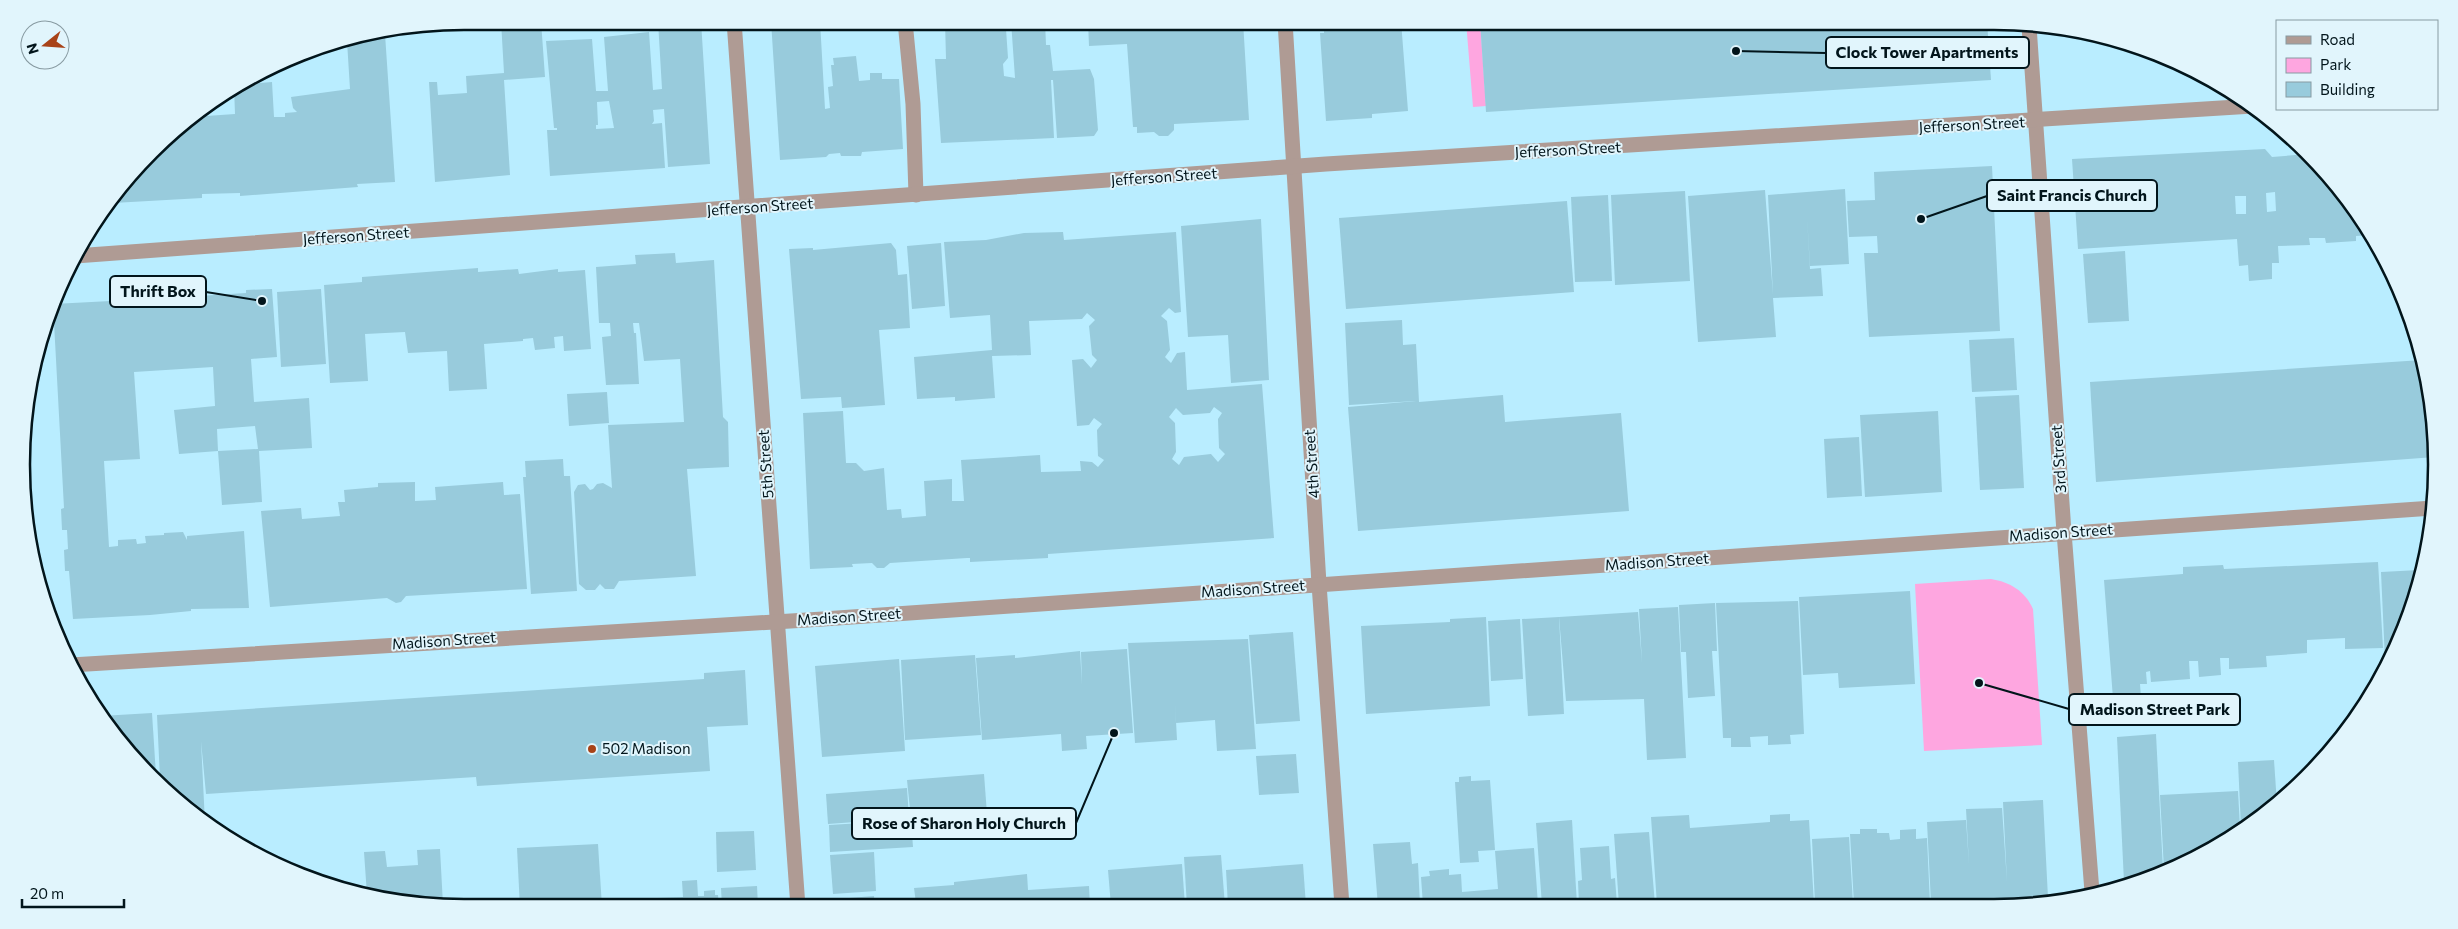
<svg xmlns="http://www.w3.org/2000/svg" width="2458" height="929" font-family="Commissioner,sans-serif">
  <rect width="100%" height="100%" fill="#b9edff"/>
  <!-- green -->
  <g fill="#fea6e0">
    <path d="M1466 21H1480L1486 106 1473 107Z"/>
    <path d="M1991 579C2010 582 2025 591 2033 609L2042 745 1924 751 1915 584Z"/>
  </g>
  <!-- building -->
  <g fill="#98cbdc" fill-rule="evenodd">
    <path d="M501 21H541L545 77 504 80 510 175 435 182 429 82H437L438 95 467 93 466 76 504 73Z"/>
    <path d="M658 21H701L710 164 668 167 664 109 653 110 654 121 652 124 662 123 665 168 550 176 547 130H557V128H554L546 41 592 39 596 91H608L604 37 649 32 653 90 662 89ZM609 101 614 128 596 129V125H598L597 102Z"/>
    <path d="M771 21H820L825 109 830 108 828 87 833 86 831 65H834L833 58 856 56 859 81 870 80V73H882V79H899L903 149 862 152 861 156H841L840 153 829 154 826 157 780 160Z"/>
    <path d="M945 21H1001L1002 27 1006 29 1008 58 1003 64 1004 76 1015 78 1011 21H1045L1046 45H1050L1053 71 1090 69 1094 79 1098 130 1094 136 1057 138 1053 80H1051L1054 138 941 143 935 59H946Z"/>
    <path d="M1088 21H1243L1249 120 1174 124V130L1168 136H1159L1154 132 1137 133V127H1133L1127 44 1089 46Z"/>
    <path d="M1324 21H1401L1408 111 1372 114V118L1326 121 1320 33H1324Z"/>
    <path d="M1480 21H1987L1991 80 1486 112Z"/>
    <path d="M385 34 395 182 357 184 358 187 240 196V193L202 194V198L113 203 172 131 192 117 235 114 234 87 238 85 272 82 274 117H285V113L297 112 293 108 291 97 350 89 347 41Z"/>
    <path d="M2265 149 2272 157 2307 154 2327 172 2372 235 2356 236V241L2326 243 2325 238H2309L2310 245 2278 246 2279 263H2272V279L2249 281 2248 265 2239 266 2237 239 2078 249 2072 159ZM2275 192 2276 211 2267 212 2266 193ZM2235 196H2246V214H2236Z"/>
    <path d="M1992 166 2000 331 1869 337 1864 253H1878L1877 236 1849 237 1847 201 1875 200 1874 172Z"/>
    <path d="M1845 189 1849 264 1810 266 1807 216 1810 269 1821 268 1823 296 1773 298 1776 337 1698 342 1688 196 1765 190 1773 295 1768 195Z"/>
    <path d="M1685 191 1690 281 1615 285 1611 195Z"/>
    <path d="M1608 195 1612 281 1575 282 1571 197Z"/>
    <path d="M1567 201 1574 292 1346 309 1339 218Z"/>
    <path d="M1261 219 1269 380 1231 383 1228 335 1188 337 1181 226Z"/>
    <path d="M1063 232 1064 240 1176 232 1181 312 1175 313 1169 308 1161 316 1167 321 1170 350 1165 357 1171 363 1177 353 1185 352 1187 390 1262 384 1274 538 1048 554V558L970 562V558H967L890 563 884 568H877L872 563 852 564 853 567 810 569 803 413 843 411 846 463H856L864 471 884 468 887 510 901 509 902 518 926 516 924 481 952 479V501H964L961 460 1040 455 1041 472 1081 471 1080 461 1092 462 1098 467 1104 460 1098 456 1097 430 1102 424 1094 418 1089 425 1077 426 1072 360 1083 359 1091 368 1097 360 1092 355 1089 326 1095 320 1087 313 1082 319 1029 321 1031 355 992 356 995 398 955 401V397L917 399 914 357 992 350 990 315 950 318 944 242 986 240 1024 233ZM1214 407 1222 413 1218 419 1219 448 1225 454 1218 462 1211 454 1184 457 1179 465 1172 459 1176 452 1175 423 1169 417 1176 408 1183 415 1210 413Z"/>
    <path d="M891 243 896 250 898 275 907 274 910 328 879 330 885 405 842 408 841 397 801 399 789 249 813 248V250Z"/>
    <path d="M941 243 945 306 912 309 907 246Z"/>
    <path d="M2125 251 2129 321 2088 323 2083 254Z"/>
    <path d="M675 253 676 263 714 260 723 417 728 422 729 467 687 469 696 576 619 581 614 589H605L600 584 595 590H586L579 584 574 492 578 485 585 484 590 490 593 489 597 484 603 483 612 488 608 425 684 422 680 359 644 361 639 323H633L634 333H636L639 384 606 385 602 337 611 336 610 323H599L596 267 636 264 635 255Z"/>
    <path d="M478 268V272L518 269 519 274 558 269V272L585 270 591 349 564 351 563 336 554 337 555 348 535 350 533 338 523 339V341L484 344 487 389 449 391 447 351 408 353 405 332 365 334 368 381 330 383 324 285 362 282V277Z"/>
    <path d="M272 289 277 357 251 359 254 402 309 398 312 448 259 451 262 502 222 505 218 451 179 454 174 410 215 406 213 367 134 372 140 459 104 461 109 547 118 546V540L136 539 137 544 146 543 145 536 164 535V533L183 532 187 540V536L244 531 249 608 191 609V611L150 615 73 619 69 571H65L64 550 68 549 67 530H62L61 509 64 508 53 304 130 300 129 303 169 300 168 298 246 293V290ZM255 426 258 449 218 451 217 429Z"/>
    <path d="M321 289 326 364 281 367 277 292Z"/>
    <path d="M1402 320 1403 345 1416 344 1419 402 1503 395 1505 422 1621 413 1629 511 1358 531 1348 407 1416 401 1349 405 1345 323Z"/>
    <path d="M2014 338 2017 390 1972 392 1969 340Z"/>
    <path d="M2422 360 2433 407 2435 457 2096 482 2090 382Z"/>
    <path d="M607 392 609 423 569 426 567 394Z"/>
    <path d="M2019 395 2024 488 1980 490 1975 397Z"/>
    <path d="M1938 411 1942 492 1865 497 1860 415Z"/>
    <path d="M1859 437 1862 496 1827 498 1824 439Z"/>
    <path d="M563 459 564 476H570L577 591 531 594 523 477H526L525 461Z"/>
    <path d="M415 482V501L436 500 435 487 503 482 504 495 520 494 527 589 406 596 401 602 396 603 387 598 270 607 261 511 301 508 302 519 340 516 338 502H345L344 490 378 487V483Z"/>
    <path d="M2419 558H2425L2420 583Z"/>
    <path d="M2378 562 2383 648 2345 649V638L2307 640V653L2266 656 2267 667 2229 669V658H2220L2221 675 2199 677 2198 661H2189L2190 679 2151 682 2150 671 2146 672 2147 684H2140L2142 711 2114 712 2104 580 2183 574V567L2223 565 2224 569Z"/>
    <path d="M2419 570V585L2385 660 2381 572Z"/>
    <path d="M1910 591 1915 684 1839 688 1838 673 1803 675 1799 597Z"/>
    <path d="M1798 601 1804 734 1790 735 1791 744 1768 745V736L1750 737 1751 747H1731V738H1723L1716 603Z"/>
    <path d="M1715 603 1717 651H1712L1715 696 1688 698 1686 652H1681L1679 605Z"/>
    <path d="M1678 607 1686 758 1647 760 1644 699 1566 701 1559 617 1638 612 1642 663 1639 609Z"/>
    <path d="M1486 617 1490 706 1366 714 1361 626 1450 622V619Z"/>
    <path d="M1559 617 1564 714 1528 716 1522 619Z"/>
    <path d="M1520 619 1523 679 1491 681 1488 621Z"/>
    <path d="M1293 632 1300 721 1256 724 1249 635Z"/>
    <path d="M1248 639 1256 749 1217 751 1215 720 1176 723 1175 702 1177 740 1135 743 1128 643Z"/>
    <path d="M1127 649 1133 733 1086 736 1087 749 1062 751 1061 734 982 740 976 658 1015 655V658L1080 651 1082 685 1081 652Z"/>
    <path d="M975 655 981 735 905 740 901 660Z"/>
    <path d="M899 659 905 751 822 757 815 666Z"/>
    <path d="M745 670 748 725 707 727 710 771 477 786 476 777 206 794 201 741 205 823 195 816 160 779 157 715 704 679V673Z"/>
    <path d="M152 713 156 775 101 716Z"/>
    <path d="M2156 734 2163 870 2124 882 2117 737Z"/>
    <path d="M1296 754 1299 793 1259 795 1256 756Z"/>
    <path d="M2274 760 2277 804 2241 827 2238 762Z"/>
    <path d="M984 774 987 814 911 819 907 780Z"/>
    <path d="M1471 776V781L1490 780 1495 850 1478 851 1479 862 1460 863 1455 782H1459V777Z"/>
    <path d="M907 788 909 818 828 824 826 794Z"/>
    <path d="M2238 791 2240 828 2189 862 2164 870 2160 795Z"/>
    <path d="M2043 800 2048 898 1970 904V901L1931 903 1927 822 1966 820 1969 865 1966 809 2002 808 2007 882 2003 802Z"/>
    <path d="M1790 814V821L1809 820 1814 904 1657 905 1651 817 1689 815 1690 828 1770 822V815Z"/>
    <path d="M911 820 913 847 830 852 829 825Z"/>
    <path d="M1572 820 1577 905H1542L1536 823Z"/>
    <path d="M1860 829H1877V833H1889L1890 840 1900 839V830L1916 829V839L1927 838 1930 904H1854L1850 834H1860Z"/>
    <path d="M754 831 756 870 717 872 716 832Z"/>
    <path d="M1649 832 1655 905H1619L1614 834Z"/>
    <path d="M1849 837 1853 904H1815L1812 839Z"/>
    <path d="M1410 842 1412 864 1418 863 1420 905 1378 906 1373 844Z"/>
    <path d="M598 844 602 907 520 908 517 848Z"/>
    <path d="M1609 846 1611 879 1615 878 1617 905H1579L1578 881 1582 880 1580 848Z"/>
    <path d="M1534 848 1538 905H1423L1421 877 1430 876 1429 871 1449 869V875L1461 874 1462 892 1498 889 1495 851Z"/>
    <path d="M440 849 443 905 367 895 364 852 385 851 387 867 418 865 417 850Z"/>
    <path d="M874 852 876 891 833 894 830 855Z"/>
    <path d="M1221 855 1225 906H1187L1184 857Z"/>
    <path d="M1182 864 1185 906H1111L1108 870Z"/>
    <path d="M1303 864 1306 906H1228L1226 870Z"/>
    <path d="M1027 874 1028 890 1089 886 1090 906 879 907 916 903 914 888 954 885V882Z"/>
    <path d="M697 880 698 896H704V891L715 890V895H718L719 907H604V900L683 897 682 881Z"/>
    <path d="M757 886 758 907H722L721 888Z"/>
    <path d="M874 896 875 907H836V899Z"/>
  </g>
  <g fill="none" stroke-linecap="round" stroke-linejoin="round">
    <!-- service -->
    <path stroke="#af9b94" stroke-width="15" d="M905 21 913 104 916 195"/>
    <!-- minor -->
    <g stroke="#af9b94" stroke-width="15">
      <path d="M734 21 798 907"/>
      <path d="M2029 26 2064 532 2092 892"/>
    </g>
    <!-- tertiary -->
    <g stroke="#af9b94" stroke-width="15">
      <path d="M1285 21 1319 584 1342 906"/>
      <path d="M75 256 1326 164 2253 106"/>
      <path d="M71 665 823 619 2433 508"/>
    </g>
  </g>
  <!-- markers -->
  <circle fill="#a84318" stroke="#e1f5fc" stroke-width="2" cx="592" cy="749" r="5"/>
  <g text-anchor="middle" stroke-width="4" stroke-linejoin="round" paint-order="stroke">
    <!-- street labels -->
    <g font-size="15" fill="#02151b" stroke="#e1f5fc">
      <text transform="translate(1972 125) rotate(-3)" y="5">Jefferson Street</text>
      <text transform="translate(1568 150) rotate(-3)" y="5">Jefferson Street</text>
      <text transform="translate(1164 177) rotate(-4)" y="5">Jefferson Street</text>
      <text transform="translate(760 207) rotate(-4)" y="5">Jefferson Street</text>
      <text transform="translate(356 236) rotate(-4)" y="5">Jefferson Street</text>
      <text transform="translate(2059 459) rotate(-94)" y="5">3rd Street</text>
      <text transform="translate(766 464) rotate(-94)" y="5">5th Street</text>
      <text transform="translate(1312 464) rotate(-94)" y="5">4th Street</text>
      <text transform="translate(2061 533) rotate(-4)" y="5">Madison Street</text>
      <text transform="translate(1657 562) rotate(-4)" y="5">Madison Street</text>
      <text transform="translate(1253 589) rotate(-4)" y="5">Madison Street</text>
      <text transform="translate(849 617) rotate(-4)" y="5">Madison Street</text>
      <text transform="translate(444 641) rotate(-4)" y="5">Madison Street</text>
    </g>
    <!-- poi labels -->
    <g font-size="15" fill="#02151b" stroke="#e1f5fc" text-anchor="start">
      <text x="602" y="754">502 Madison</text>
    </g>
  </g>
  <!-- crop -->
  <path d="M0 0H2458V929H0ZM464 30H1994A434 434 0 0 1 2428 464V465A434 434 0 0 1 1994 899H464A434 434 0 0 1 30 465V464A434 434 0 0 1 464 30Z" fill="#e1f5fc" fill-rule="evenodd"/>
  <path fill="none" stroke="#02151b" stroke-width="2.5" d="M464 30H1994A434 434 0 0 1 2428 464V465A434 434 0 0 1 1994 899H464A434 434 0 0 1 30 465V464A434 434 0 0 1 464 30Z"/>
  <!-- callouts -->
  <path fill="none" stroke="#02151b" stroke-width="2" d="M1736 51L1826 53M1921 219L1987 196M262 301L206 292M1979 683L2069 709M1114 733L1076 823"/>
  <g fill="#02151b" stroke="#e1f5fc" stroke-width="2">
    <circle cx="1736" cy="51" r="5"/>
    <circle cx="1921" cy="219" r="5"/>
    <circle cx="262" cy="301" r="5"/>
    <circle cx="1979" cy="683" r="5"/>
    <circle cx="1114" cy="733" r="5"/>
  </g>
  <g fill="#e1f5fc" stroke="#02151b" stroke-width="2">
    <rect x="1826" y="37" width="203" height="31" rx="5"/>
    <rect x="1987" y="180" width="170" height="31" rx="5"/>
    <rect x="110" y="276" width="96" height="31" rx="5"/>
    <rect x="2069" y="694" width="171" height="31" rx="5"/>
    <rect x="852" y="808" width="224" height="31" rx="5"/>
  </g>
  <g font-size="16" text-anchor="middle" font-weight="bold" fill="#02151b">
    <text x="1927" y="58">Clock Tower Apartments</text>
    <text x="2072" y="201">Saint Francis Church</text>
    <text x="158" y="297">Thrift Box</text>
    <text x="2155" y="715">Madison Street Park</text>
    <text x="964" y="829">Rose of Sharon Holy Church</text>
  </g>
  <!-- legend -->
  <rect x="2276" y="20" width="162" height="90" fill="#e1f5fc" stroke="#889ba2"/>
  <rect x="2286" y="36" width="25" height="8" fill="#af9b94" stroke="#889ba2"/>
  <text x="2320" y="45" font-size="15" fill="#02151b">Road</text>
  <rect x="2286" y="58" width="25" height="15" fill="#fea6e0" stroke="#889ba2"/>
  <text x="2320" y="70" font-size="15" fill="#02151b">Park</text>
  <rect x="2286" y="82" width="25" height="15" fill="#98cbdc" stroke="#889ba2"/>
  <text x="2320" y="95" font-size="15" fill="#02151b">Building</text>
  <!-- north arrow -->
  <g transform="translate(45 45) rotate(253)"><circle r="24" fill="#e1f5fc" stroke="#889ba2"/>
  <path d="M0-4L9 19L0 12L-9 19Z" fill="#a84318"/>
  <text y="-8" font-size="14" font-weight="bold" text-anchor="middle" fill="#02151b">N</text>
  </g>
  <!-- scale -->
  <path d="M22 899v8h102v-8" fill="none" stroke="#02151b" stroke-width="2.5"/>
  <text x="30" y="899" font-size="15" fill="#02151b" stroke="#e1f5fc" stroke-width="4" paint-order="stroke">20 m</text>
</svg>
